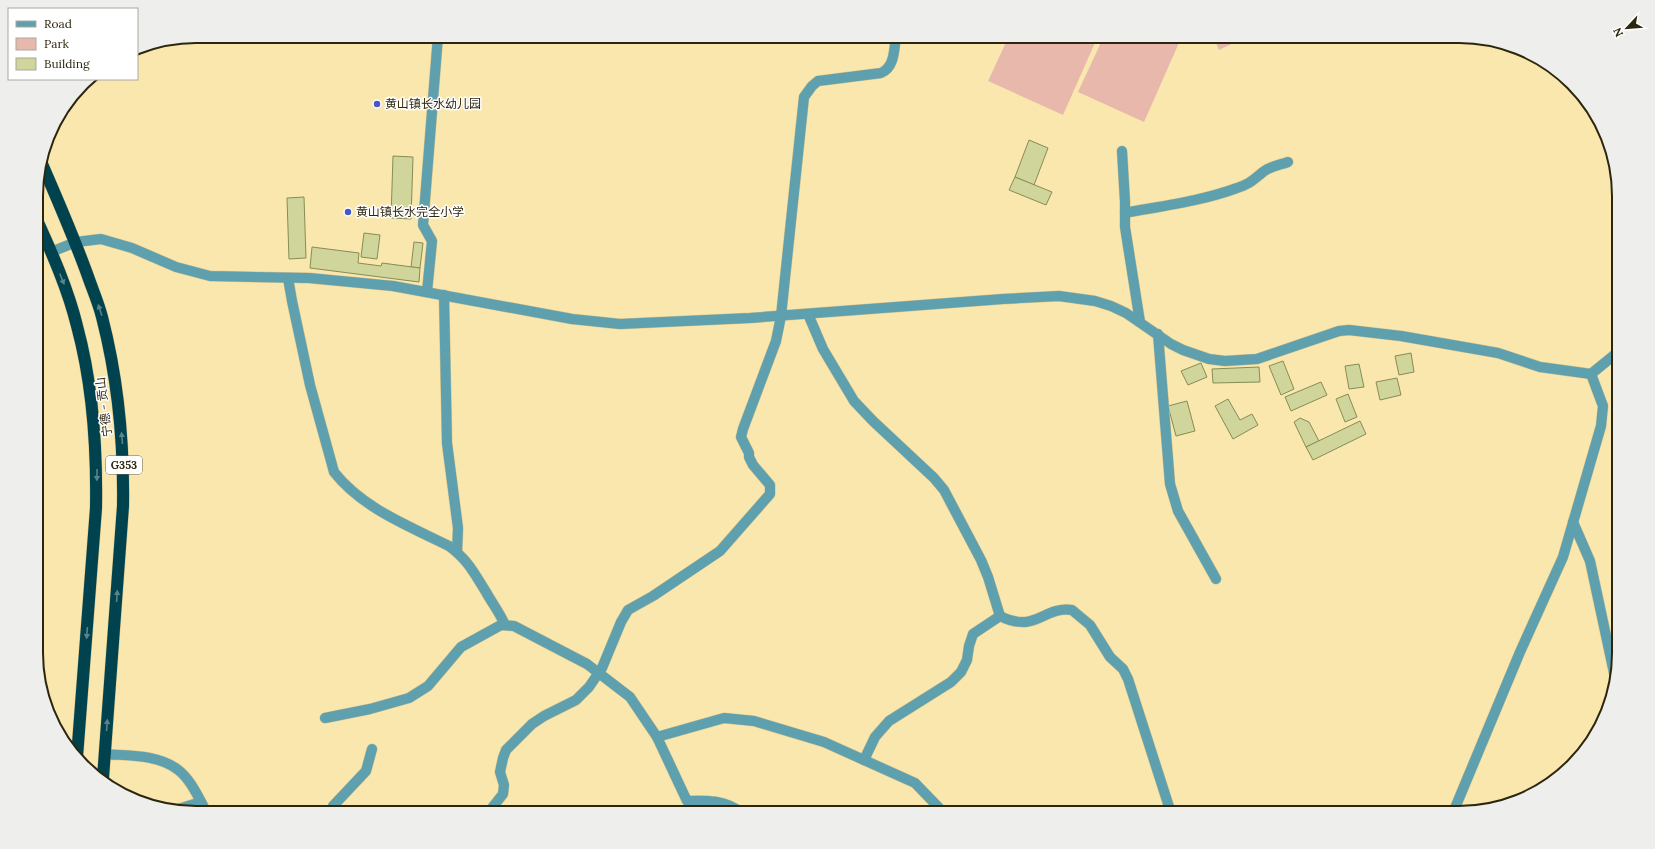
<svg xmlns="http://www.w3.org/2000/svg" width="1655" height="849" font-family="Lora,'Noto Sans SC',serif">
  <rect width="100%" height="100%" fill="#f9e7ad"/>
  <!-- green -->
  <g fill="#e9b8ad">
    <path d="M1009 36H1098L1063 115 988 81Z"/>
    <path d="M1104 36H1182L1144 122 1078 92Z"/>
    <path d="M1213 36H1248L1219 50Z"/>
  </g>
  <!-- building -->
  <g fill="#d0d59b" stroke="#878c54">
    <path d="M1029 140 1048 148 1034 185 1015 177Z"/>
    <path d="M393 156 413 157 411 219 391 218Z"/>
    <path d="M1015 177 1052 192 1046 205 1009 190Z"/>
    <path d="M304 197 306 258 289 259 287 198Z"/>
    <path d="M364 233 380 235 377 259 361 257Z"/>
    <path d="M414 242 423 243 420 268 411 267Z"/>
    <path d="M312 247 359 253 358 263 381 266 382 263 420 268 419 282 310 268Z"/>
    <path d="M1411 353 1414 372 1399 375 1395 356Z"/>
    <path d="M1283 361 1294 389 1281 395 1269 366Z"/>
    <path d="M1201 363 1207 377 1188 385 1181 371Z"/>
    <path d="M1359 364 1364 387 1349 389 1345 366Z"/>
    <path d="M1259 367 1260 382 1213 383 1212 369Z"/>
    <path d="M1397 378 1401 395 1380 400 1376 382Z"/>
    <path d="M1321 382 1327 395 1291 411 1285 397Z"/>
    <path d="M1348 394 1357 417 1345 422 1336 399Z"/>
    <path d="M1228 399 1240 420 1252 414 1258 425 1233 439 1215 406Z"/>
    <path d="M1187 401 1195 431 1176 436 1168 406Z"/>
    <path d="M1300 418 1309 422 1319 441 1306 447 1294 422Z"/>
    <path d="M1360 421 1366 434 1313 460 1306 447Z"/>
  </g>
  <g fill="none" stroke-linecap="round" stroke-linejoin="round">
    <defs>
      <g id="street">
        <path d="M1122 151 1125 202V227L1140 322"/>
        <path d="M1125 213C1162 206 1202 201 1237 188 1250 184 1253 180 1263 172 1270 166 1280 165 1288 162"/>
        <path d="M51 252 76 242 101 239 132 248 176 267 210 276 309 278 393 286 572 319 620 324 750 318 1003 299 1059 296 1095 301 1111 306 1126 313 1171 344 1183 350 1209 359 1225 361 1257 359 1339 331 1349 330 1401 336 1498 353 1540 367 1591 374"/>
        <path d="M288 278 292 301 310 385 334 472C362 508 409 526 449 546 468 560 474 573 486 592 492 603 500 613 505 625"/>
        <path d="M427 292 432 241 423 225 438 36"/>
        <path d="M444 295 447 443 458 528 457 552"/>
        <path d="M808 314 823 349 854 401 873 421 934 478 944 490 981 560 988 577 1000 616C1036 634 1043 606 1072 610L1090 625 1110 657 1123 669 1128 679 1171 813"/>
        <path d="M1158 334 1170 484 1178 511 1216 579"/>
        <path d="M1591 374 1618 352"/>
        <path d="M1573 522 1590 561 1614 673"/>
        <path d="M325 718 370 709 409 698 428 686 461 647 501 625 514 626 587 664 630 697 657 737 687 801C707 800 725 800 742 813"/>
        <path d="M657 737 724 718 754 721 824 742 915 783 944 813"/>
        <path d="M105 754C128 756 157 754 177 769 191 779 199 799 207 813"/>
        <path d="M864 760 875 737 889 721 951 682 961 672 967 660 969 646 973 634 1000 616"/>
        <path d="M178 809 201 802"/>
        <path d="M332 813 333 806 366 771 372 749"/>
        <path d="M488 813 503 794 504 785 500 772 503 758 506 750 532 724 544 716 576 700 589 687 602 668 621 622 628 610 653 596 720 551 770 494V485L753 465 749 457V453L741 437 743 429 776 341 781 316 804 97 812 86 818 81 881 73C895 67 894 49 896 36"/>
        <path d="M1452 813 1455 808 1520 652 1563 557 1601 426 1603 406 1591 374"/>
      </g>
      <g id="highway">
        <path d="M42 164C59 203 76 242 90 282 94 293 99 305 102 317 118 379 124 442 123 506L103 778"/>
        <path d="M36 218C52 253 68 289 77 326 93 385 97 447 96 508L77 757"/>
      </g>
    </defs>
    <!-- street casing -->
    <use href="#street" stroke="#d4c491" stroke-width="11"/>
    <!-- highway casing -->
    <use href="#highway" stroke="#d4c491" stroke-width="13"/>
    <!-- street -->
    <use href="#street" stroke="#5fa0ae" stroke-width="10"/>
    <!-- highway -->
    <use href="#highway" stroke="#00424d" stroke-width="12"/>
  </g>
  <!-- one-way arrows -->
  <defs><path id="oneway-solid" d="M-6-.8H1V-3.2L6.5 0L1 3.2V.8H-6Z"/></defs>
  <g fill="#59848b">
    <use href="#oneway-solid" transform="translate(62 279) rotate(68)"/>
    <use href="#oneway-solid" transform="translate(100 310) rotate(-108)"/>
    <use href="#oneway-solid" transform="translate(122 438) rotate(-95)"/>
    <use href="#oneway-solid" transform="translate(97 475) rotate(91)"/>
    <use href="#oneway-solid" transform="translate(117 596) rotate(-86)"/>
    <use href="#oneway-solid" transform="translate(87 633) rotate(94)"/>
    <use href="#oneway-solid" transform="translate(107 725) rotate(-86)"/>
  </g>
  <!-- markers -->
  <g fill="#4757cb" stroke="#fff" stroke-width="1.5">
    <circle cx="377" cy="104" r="4"/>
    <circle cx="348" cy="212" r="4"/>
  </g>
  <g text-anchor="middle" stroke-width="3" stroke-linejoin="round" paint-order="stroke">
    <!-- shield labels -->
    <rect fill="#fff" stroke="#6c6757" stroke-width="1" x="106" y="456" width="36" height="18" rx="3"/>
    <g font-size="11" font-weight="bold" fill="#2d260f">
      <text x="124" y="469">G353</text>
    </g>
    <!-- poi labels -->
    <g font-size="12" fill="#2d260f" stroke="#fff" text-anchor="start">
      <text x="385" y="108">黄山镇长水幼儿园</text>
      <text x="356" y="216">黄山镇长水完全小学</text>
    </g>
    <!-- street labels -->
    <g font-size="12" fill="#2d260f" stroke="#fff">
      <text transform="translate(104 407) rotate(-97)" y="4">宁德 - 贡山</text>
    </g>
  </g>
  <!-- crop -->
  <path d="M0 0H1655V849H0ZM196 43H1459A153 153 0 0 1 1612 196V653A153 153 0 0 1 1459 806H196A153 153 0 0 1 43 653V196A153 153 0 0 1 196 43Z" fill="#eeeeec" fill-rule="evenodd"/>
  <path fill="none" stroke="#2d260f" stroke-width="2" d="M196 43H1459A153 153 0 0 1 1612 196V653A153 153 0 0 1 1459 806H196A153 153 0 0 1 43 653V196A153 153 0 0 1 196 43Z"/>
  <!-- legend -->
  <rect x="8" y="8" width="130" height="72" fill="#ffffff" stroke="#aba89f"/>
  <rect x="16" y="21" width="20" height="6" fill="#5fa0ae" stroke="#aba89f"/>
  <text x="44" y="28" font-size="12" fill="#2d260f">Road</text>
  <rect x="16" y="38" width="20" height="12" fill="#e9b8ad" stroke="#aba89f"/>
  <text x="44" y="48" font-size="12" fill="#2d260f">Park</text>
  <rect x="16" y="58" width="20" height="12" fill="#d0d59b" stroke="#aba89f"/>
  <text x="44" y="68" font-size="12" fill="#2d260f">Building</text>
  <!-- north arrow -->
  <g transform="translate(1627 28) rotate(244)" stroke="#ffffff" stroke-width="3" paint-order="stroke">
  <path d="M0-3L7 15L0 10L-7 15Z" fill="#2d260f"/>
  <text y="-6" font-size="11" font-weight="bold" text-anchor="middle" fill="#2d260f">N</text>
  </g>
</svg>
